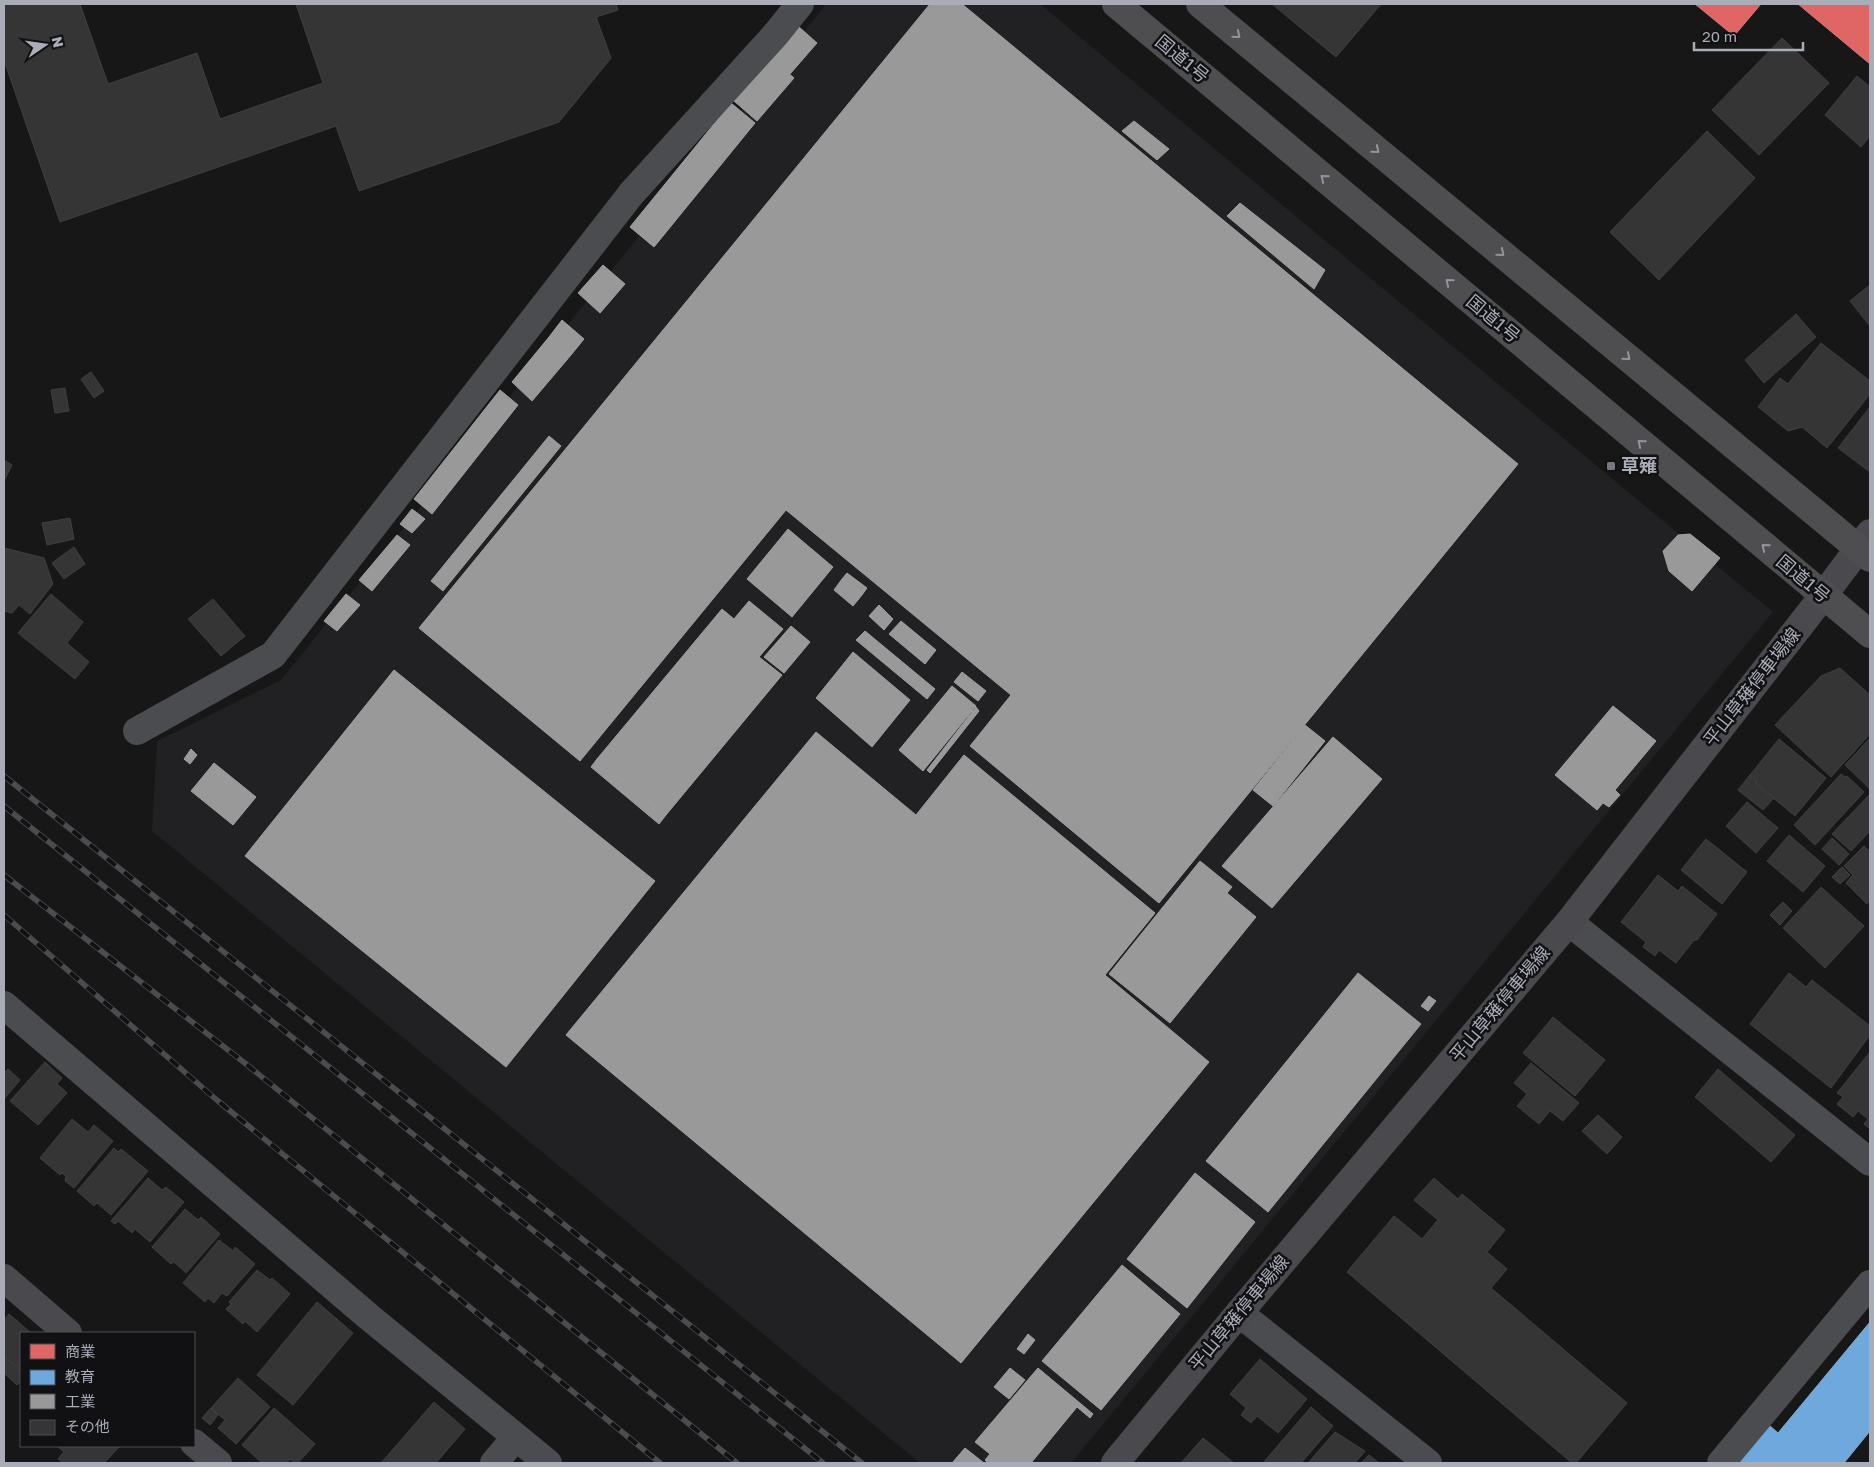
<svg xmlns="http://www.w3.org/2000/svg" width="1874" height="1467" font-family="'Golos Text','Noto Sans JP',sans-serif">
  <rect width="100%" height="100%" fill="#171717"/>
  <!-- built -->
  <path fill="#212123" d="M826 4H1040L1773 612 1071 1463H920L152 831 157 741 281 680Z"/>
  <!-- shops -->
  <g fill="#e06666" stroke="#cf7b7f">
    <path d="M1695 4H1761L1734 36Z"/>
    <path d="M1798 4H1870V64Z"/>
  </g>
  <!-- schools -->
  <path fill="#6fa8dc" stroke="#80aad1" d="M1870 1322V1431L1844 1463H1737L1769 1425 1778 1433Z"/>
  <!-- industry -->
  <g fill="#999" stroke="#9e9fa2">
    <path d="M930 4H962L1518 464 1159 903 970 746 1011 695 786 510 580 761 419 628Z"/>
    <path d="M798 26 817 43 790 74 771 58Z"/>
    <path d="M771 58 794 78 757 121 734 101Z"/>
    <path d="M731 103 755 123 654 247 630 227Z"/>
    <path d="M1134 121 1169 149 1157 160 1122 131Z"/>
    <path d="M1240 203 1325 270 1314 289 1227 216Z"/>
    <path d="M603 265 625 284 600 313 578 293Z"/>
    <path d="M562 320 584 339 571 355 549 337Z"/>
    <path d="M549 337 571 355 532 401 512 382Z"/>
    <path d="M500 390 518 405 432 514 414 499Z"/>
    <path d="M549 436 561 446 443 591 431 581Z"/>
    <path d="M412 509 425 519 412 533 400 524Z"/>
    <path d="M788 529 833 567 792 617 747 579Z"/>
    <path d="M1690 534 1720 558 1692 591 1669 571 1663 551 1678 535Z"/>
    <path d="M397 535 410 545 372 591 359 580Z"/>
    <path d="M847 573 867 588 862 595 842 579Z"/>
    <path d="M842 579 862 595 853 606 834 590Z"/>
    <path d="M346 594 360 605 337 631 324 621Z"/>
    <path d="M749 601 783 629 759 657 782 675 666 815 597 759 722 609 734 619Z"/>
    <path d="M879 605 893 619 884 630 869 616Z"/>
    <path d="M901 621 936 650 925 664 889 634Z"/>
    <path d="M791 626 810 642 784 673 764 657Z"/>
    <path d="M865 631 935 689 927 699 856 640Z"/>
    <path d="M853 652 910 700 872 747 816 698Z"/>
    <path d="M394 670 655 881 506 1067 245 856Z"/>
    <path d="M962 672 986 691 978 701 954 682Z"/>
    <path d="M952 686 976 706 923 771 899 750Z"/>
    <path d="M1613 706 1656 741 1615 790 1620 795 1609 807 1603 803 1597 810 1555 775Z"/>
    <path d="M976 707 979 711 930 773 927 770Z"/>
    <path d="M1305 725 1325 741 1273 806 1253 790Z"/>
    <path d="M816 732 916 815 964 755 1155 913 1105 975 1209 1062 961 1363 566 1035Z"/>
    <path d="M1333 737 1382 779 1272 908 1222 866Z"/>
    <path d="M191 749 197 755 190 764 184 759Z"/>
    <path d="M597 759 666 815 659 824 591 767Z"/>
    <path d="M214 763 256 797 233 825 191 791Z"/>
    <path d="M1200 861 1232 887 1227 893 1256 917 1170 1023 1109 974Z"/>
    <path d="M1358 973 1421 1024 1268 1212 1206 1161Z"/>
    <path d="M1429 996 1436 1001 1428 1011 1421 1006Z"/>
    <path d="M1195 1173 1255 1222 1187 1308 1127 1259Z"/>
    <path d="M1122 1265 1180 1314 1101 1410 1042 1361Z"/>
    <path d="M1028 1334 1035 1340 1024 1354 1017 1349Z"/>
    <path d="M1010 1368 1025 1380 1009 1399 994 1387Z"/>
    <path d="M1038 1368 1093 1414 1090 1418 1077 1407 1031 1463H988L985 1460 990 1454 975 1442Z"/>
    <path d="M965 1448 984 1463H952Z"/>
  </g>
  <!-- building -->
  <g fill="#353536" stroke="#3f4043">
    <path d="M4 4H80L108 84 197 53 220 119 323 83 296 4H616L618 10 596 17 611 58 559 122 359 191 336 126 60 222 4 60Z"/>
    <path d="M1272 4H1381L1336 57Z"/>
    <path d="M1782 38 1829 83 1759 155 1712 110Z"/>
    <path d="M1857 76 1870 87V136L1861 147 1825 115Z"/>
    <path d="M1707 131 1755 178 1659 280 1610 232Z"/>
    <path d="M1870 285V326L1850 301Z"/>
    <path d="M1796 314 1816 337 1764 383 1745 360Z"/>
    <path d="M1821 343 1870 381V394L1827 448 1802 427 1788 431 1758 407 1780 378 1788 384Z"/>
    <path d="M91 372 104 391 94 398 81 379Z"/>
    <path d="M65 388 69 411 55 413 51 390Z"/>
    <path d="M1870 407V472L1838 448Z"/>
    <path d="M4 460 12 465 4 481Z"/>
    <path d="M70 518 74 539 47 545 42 523Z"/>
    <path d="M74 547 85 564 64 579 52 563Z"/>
    <path d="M4 548 44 558 53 584 30 614 19 605 12 613 4 611Z"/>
    <path d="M51 594 83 622 67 643 89 662 75 679 18 633Z"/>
    <path d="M213 599 245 636 221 656 188 619Z"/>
    <path d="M1840 668 1870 695V734L1831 777 1775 725 1821 676Z"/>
    <path d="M1870 738V787L1869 788 1845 765Z"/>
    <path d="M1779 739 1826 778 1795 816 1755 783 1757 781 1750 775Z"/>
    <path d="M1841 774 1845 777 1847 776 1864 792 1815 845 1794 825Z"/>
    <path d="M1750 775 1757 781 1755 783 1774 798 1763 810 1738 790Z"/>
    <path d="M1870 794V831L1851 851 1832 834Z"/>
    <path d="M1747 802 1778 828 1756 853 1726 826Z"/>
    <path d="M1789 835 1825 866 1803 892 1767 861Z"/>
    <path d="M1832 838 1849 854 1839 865 1822 849Z"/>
    <path d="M1706 839 1747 872 1722 904 1681 870Z"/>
    <path d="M1864 846 1870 852V900L1867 904 1846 883 1853 875 1844 866Z"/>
    <path d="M1842 867 1850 875 1840 884 1832 877Z"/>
    <path d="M1658 875 1678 891 1682 886 1717 914 1697 940H1694L1676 963 1659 950 1655 956 1643 947 1646 942 1621 922Z"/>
    <path d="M1821 887 1864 926 1825 968 1783 928Z"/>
    <path d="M1783 902 1792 911 1780 925 1770 915Z"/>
    <path d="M1789 973 1806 987 1812 980 1870 1026V1035L1831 1088 1750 1024Z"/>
    <path d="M1553 1017 1605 1060 1575 1096 1523 1053Z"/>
    <path d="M1870 1052V1129L1864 1124 1868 1119 1858 1111 1853 1117 1837 1104 1843 1097 1837 1093Z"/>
    <path d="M45 1062 62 1078 57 1084 67 1093 38 1125 10 1101Z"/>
    <path d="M1531 1063 1579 1103 1563 1121 1550 1111 1539 1124 1517 1106 1527 1094 1514 1083Z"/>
    <path d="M8 1069 20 1080 4 1099V1073Z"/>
    <path d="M1718 1069 1795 1135 1771 1162 1695 1097Z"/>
    <path d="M1598 1115 1622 1137 1607 1154 1582 1131Z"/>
    <path d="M72 1119 88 1132 94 1125 113 1141 74 1188 65 1181 66 1176 62 1173 60 1175 40 1158Z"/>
    <path d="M114 1148 118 1152 121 1149 148 1171 111 1215 97 1203 94 1206 77 1191Z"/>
    <path d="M148 1178 162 1190 166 1187 184 1202 150 1242 135 1229 132 1233 118 1221 115 1224 111 1221Z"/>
    <path d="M1434 1178 1458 1199 1462 1194 1505 1230 1487 1252 1507 1269 1491 1288 1627 1403 1576 1463H1572L1347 1272 1394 1216 1422 1239 1438 1220 1414 1200Z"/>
    <path d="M185 1209 198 1220 201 1217 220 1234 186 1273 174 1262 171 1264 152 1247Z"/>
    <path d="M219 1240 233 1251 235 1247 255 1264 227 1296 222 1293 214 1303 208 1298 205 1302 183 1283Z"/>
    <path d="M257 1270 270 1280 272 1278 290 1294 257 1332 245 1321 243 1324 226 1309 231 1304 229 1302Z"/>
    <path d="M317 1302 353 1333 293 1405 257 1375Z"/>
    <path d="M9 1314 31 1333H21V1371L4 1356V1320Z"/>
    <path d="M4 1356 21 1371V1381L17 1385 4 1373Z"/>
    <path d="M1260 1359 1307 1399 1278 1433 1257 1416 1251 1423 1241 1415 1246 1408 1230 1394Z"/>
    <path d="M238 1378 270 1407 236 1444 218 1428 225 1420 211 1408Z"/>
    <path d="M434 1402 465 1429 436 1463H381Z"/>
    <path d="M1311 1407 1333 1426 1301 1463H1263Z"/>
    <path d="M211 1408 218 1415 210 1425 202 1418Z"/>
    <path d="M274 1408 315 1444 298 1463H295L290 1459 287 1463H262L242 1445Z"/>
    <path d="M1335 1432 1365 1451 1355 1463H1308Z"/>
    <path d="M1203 1438 1234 1463H1181Z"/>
    <path d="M57 1446H120L104 1463H63L58 1459 64 1452Z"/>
    <path d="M1369 1455 1379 1463H1361Z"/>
  </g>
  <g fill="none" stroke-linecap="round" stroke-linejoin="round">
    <!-- street -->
    <g stroke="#4b4c50" stroke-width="28">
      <path d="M137 731 273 655 631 194 776 34 800 4"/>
      <path d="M1569 922 1870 1162"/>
      <path d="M4 1005 369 1317 548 1463"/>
      <path d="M1239 1313 1428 1463"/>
      <path d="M494 1463 515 1438"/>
      <path d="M1721 1463 1870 1284"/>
    </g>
    <!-- secondary -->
    <g stroke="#4a4a4e" stroke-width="28">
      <path d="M4 1278 68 1333"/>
      <path d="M194 1443 218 1463"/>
      <path d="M1115 1463 1239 1313 1569 922 1823 596 1870 533"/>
    </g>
    <!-- highway -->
    <g stroke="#4e4e51" stroke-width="28">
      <path d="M1116 4 1870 634"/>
      <path d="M1200 4 1870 558"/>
    </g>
    <defs>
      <g id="rail">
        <path d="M4 776 862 1463"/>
        <path d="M4 806 823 1463"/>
        <path d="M4 875 246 1064 737 1463"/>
        <path d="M4 915 218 1101 660 1463"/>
      </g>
    </defs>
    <!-- rail casing -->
    <use href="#rail" stroke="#4b4c4f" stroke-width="5.5"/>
    <!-- rail -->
    <use href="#rail" stroke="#111113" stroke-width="4" stroke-dasharray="11" stroke-linecap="butt"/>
  </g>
  <!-- one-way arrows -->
  <defs><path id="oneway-chevron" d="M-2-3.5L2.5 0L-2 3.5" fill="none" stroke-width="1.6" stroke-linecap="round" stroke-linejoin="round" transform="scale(1.25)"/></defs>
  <g stroke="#92959e">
    <use href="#oneway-chevron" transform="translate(1237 35) rotate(40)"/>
    <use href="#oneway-chevron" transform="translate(1376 150) rotate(40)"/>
    <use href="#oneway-chevron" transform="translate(1324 178) rotate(-140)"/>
    <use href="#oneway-chevron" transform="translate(1501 253) rotate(40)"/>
    <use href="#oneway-chevron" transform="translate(1449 282) rotate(-140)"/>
    <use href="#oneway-chevron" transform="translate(1627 357) rotate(40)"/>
    <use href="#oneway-chevron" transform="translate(1641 443) rotate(-140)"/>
    <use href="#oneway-chevron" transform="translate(1765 547) rotate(-140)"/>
  </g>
  <!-- markers -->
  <rect fill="#757880" stroke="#111113" stroke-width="2" x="1606" y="461" width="10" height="10" rx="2.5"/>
  <g text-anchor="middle" stroke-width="5" stroke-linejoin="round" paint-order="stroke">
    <!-- street labels -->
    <g font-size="18" fill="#a8adb8" stroke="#111113">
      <text transform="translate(1182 59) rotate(40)" y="6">国道1号</text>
      <text transform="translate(1493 319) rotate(40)" y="6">国道1号</text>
      <text transform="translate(1803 579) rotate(40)" y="6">国道1号</text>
      <text transform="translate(1752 687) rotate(-52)" y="6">平山草薙停車場線</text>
      <text transform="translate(1500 1004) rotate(-50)" y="6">平山草薙停車場線</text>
      <text transform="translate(1239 1313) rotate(-50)" y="6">平山草薙停車場線</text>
    </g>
    <!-- poi labels -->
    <g font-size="18" font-weight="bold" fill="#a8adb8" stroke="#111113" text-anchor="start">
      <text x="1621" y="472">草薙</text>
    </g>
  </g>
  <!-- border -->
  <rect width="1874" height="1467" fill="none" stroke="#a8adb8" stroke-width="10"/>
  <!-- legend -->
  <rect x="20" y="1332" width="175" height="115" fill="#111113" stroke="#4d4f55"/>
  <rect x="30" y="1344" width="25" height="15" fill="#e06666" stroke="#4d4f55"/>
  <text x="65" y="1357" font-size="15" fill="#a8adb8">商業</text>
  <rect x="30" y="1370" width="25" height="15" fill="#6fa8dc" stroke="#4d4f55"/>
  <text x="65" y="1382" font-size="15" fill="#a8adb8">教育</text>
  <rect x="30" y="1394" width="25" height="15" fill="#999999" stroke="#4d4f55"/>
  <text x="65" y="1407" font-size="15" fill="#a8adb8">工業</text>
  <rect x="30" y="1420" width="25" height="15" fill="#353536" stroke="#4d4f55"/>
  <text x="65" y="1432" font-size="15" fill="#a8adb8">その他</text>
  <!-- north arrow -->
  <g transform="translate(45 45) rotate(77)" stroke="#111113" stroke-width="4" paint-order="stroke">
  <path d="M0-4L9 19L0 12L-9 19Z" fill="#a8adb8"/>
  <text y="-8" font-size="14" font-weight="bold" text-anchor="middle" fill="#a8adb8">N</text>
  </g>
  <!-- scale -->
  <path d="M1694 42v8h109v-8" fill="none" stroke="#a8adb8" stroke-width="2.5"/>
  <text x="1702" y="42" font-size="15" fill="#a8adb8" stroke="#111113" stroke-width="4" paint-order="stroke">20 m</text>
</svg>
